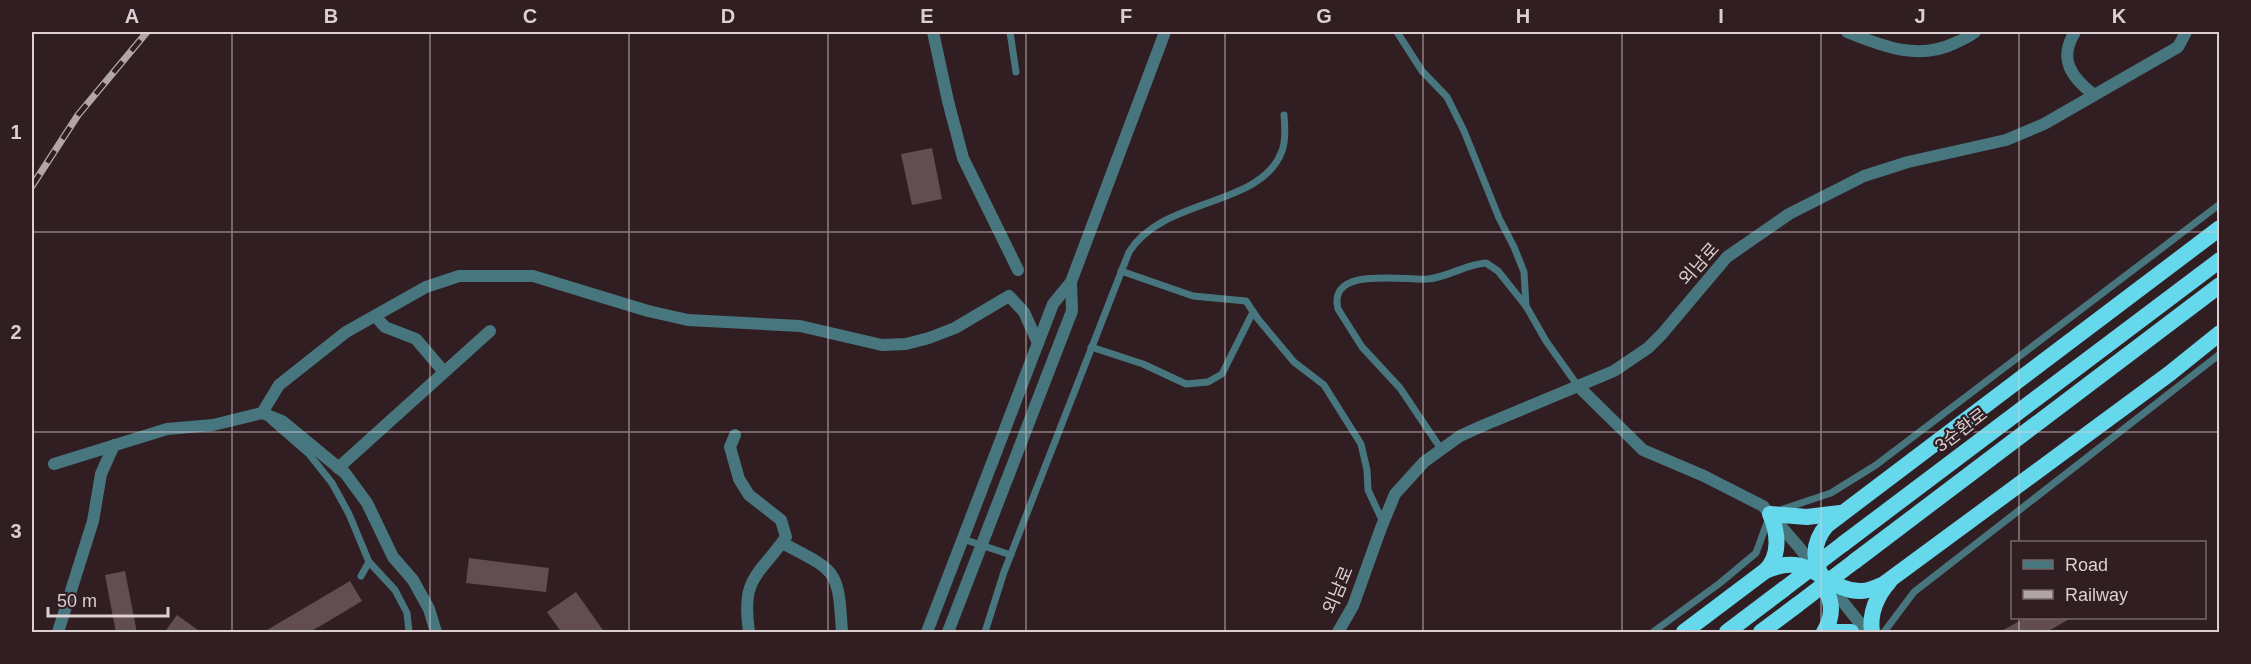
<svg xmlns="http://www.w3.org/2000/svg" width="2251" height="664" font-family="Helvetica,'Noto Sans KR',sans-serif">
  <rect width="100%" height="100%" fill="#301e22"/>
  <!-- building -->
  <g fill="#624e52">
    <path d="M932 148 942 199 912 205 901 154Z"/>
    <path d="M469 558 549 568 546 592 466 583Z"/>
    <path d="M125 571 137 633H116L105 575Z"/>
    <path d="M350 581 362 601 327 622 308 633H262Z"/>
    <path d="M576 592 605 633H562L547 612Z"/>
    <path d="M177 615 202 633H164Z"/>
    <path d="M2025 618H2071L2045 633H1998Z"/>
  </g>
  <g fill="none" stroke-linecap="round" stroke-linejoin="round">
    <!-- service -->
    <g stroke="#47767e" stroke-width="7">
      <path d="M1010 32 1016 72"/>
      <path d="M1397 32 1422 71 1447 97 1464 131 1499 218 1514 247 1524 272 1526 306 1546 341 1578 386"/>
      <path d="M1121 271 1193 296 1246 301 1258 319 1294 362 1324 385 1361 444 1367 470 1368 490 1383 522"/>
      <path d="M1091 347 1143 364 1186 384 1208 382 1222 374 1253 312"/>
      <path d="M270 420 309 454 332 483 349 514 369 562 395 590 407 613 409 632"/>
      <path d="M1441 449 1400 388 1362 347 1338 309C1327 265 1406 281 1428 279 1449 277 1466 264 1486 263L1498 271 1526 306"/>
      <path d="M1783 509 1831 493 1876 465 2220 204"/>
      <path d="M963 539 1011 555"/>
      <path d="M361 576 369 562"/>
      <path d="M985 632 1004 572 1129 252C1164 196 1261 208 1282 151 1286 140 1285 126 1284 115"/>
      <path d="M1653 632 1720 583 1756 553 1768 520"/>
      <path d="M1884 632 1914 592 2220 354"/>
    </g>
    <!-- minor -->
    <g stroke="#47767e" stroke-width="12">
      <path d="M933 32 948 101 963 158 1018 270"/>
      <path d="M1847 32C1882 46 1918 61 1955 43 1962 40 1969 37 1975 32"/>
      <path d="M2075 32C2058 59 2071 77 2094 95"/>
      <path d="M375 316 385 327 416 339 444 372"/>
      <path d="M1578 386 1643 450 1704 476 1763 506 1798 546 1867 632"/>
      <path d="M262 413 282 421 345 473 367 503 393 557 413 580 429 609 436 632"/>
      <path d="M735 435 730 447 739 479 749 495 781 520 786 537C758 577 741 577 749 632"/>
      <path d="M54 464 167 429 213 425 262 413 279 385 346 332 426 287 459 276H533L648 311 688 320 800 326 882 345 906 344 929 338 955 328 1009 296 1024 312 1038 343"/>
      <path d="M338 468 490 331"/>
      <path d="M782 543C838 572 838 569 842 632"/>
      <path d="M58 632 93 521 101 474 114 445"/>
      <path d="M1338 632 1353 606 1381 528 1395 494 1424 462 1460 436 1482 426 1614 371 1648 348 1662 334 1727 257 1789 214 1864 176 1908 162 2006 140 2044 124 2178 47 2186 32"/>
    </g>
    <!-- tertiary -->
    <g stroke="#47767e" stroke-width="12">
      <path d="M927 632 1053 304 1071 282 1165 32"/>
      <path d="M948 632 1072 311 1071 282"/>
    </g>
    <!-- trunk -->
    <g stroke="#65d8ec" stroke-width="16">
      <path d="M1843 544 2220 260"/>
      <path d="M1855 561 2220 285"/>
      <path d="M1765 571C1813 549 1826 593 1862 591 1869 591 1877 587 1884 584L2169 374 2220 333"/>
      <path d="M1684 632 1765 571C1781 556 1778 532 1770 514L1807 517 1840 513"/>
      <path d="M1727 632 1784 589"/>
      <path d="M1761 632 1797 605"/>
      <path d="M1824 632C1850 591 1792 567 1827 525L2220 228"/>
      <path d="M1834 632H1851"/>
      <path d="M1872 632C1869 614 1877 595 1889 582"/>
    </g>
    <defs>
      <path id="rail" d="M32 186 78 115 147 32"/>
    </defs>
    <!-- rail casing -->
    <use href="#rail" stroke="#b2a5a7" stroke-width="7"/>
    <!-- rail -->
    <use href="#rail" stroke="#301e22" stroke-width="4.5" stroke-dasharray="14" stroke-linecap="butt"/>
    <!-- trunk-bridge -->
    <g stroke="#65d8ec" stroke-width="16">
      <path d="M1784 589 1843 544"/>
      <path d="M1797 605 1855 561"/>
    </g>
  </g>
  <!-- grid -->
  <path fill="none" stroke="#dbcfd1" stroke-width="1.5" stroke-opacity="0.55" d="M232 32V632M430 32V632M629 32V632M828 32V632M1026 32V632M1225 32V632M1423 32V632M1622 32V632M1821 32V632M2019 32V542M32 232H2220M32 432H2220M2019 618V632"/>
  <g text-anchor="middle" stroke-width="4.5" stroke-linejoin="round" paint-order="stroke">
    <!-- street labels -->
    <g font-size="18" fill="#dbcfd1" stroke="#301e22">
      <text transform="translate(1699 264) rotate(-48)" y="6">외남로</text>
      <text transform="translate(1961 430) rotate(-37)" y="6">3순환로</text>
      <text transform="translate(1338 590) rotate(-67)" y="6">외남로</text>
    </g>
  </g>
  <!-- border -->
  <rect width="2251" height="664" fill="none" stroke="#301e22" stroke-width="66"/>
  <!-- legend -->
  <rect x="2011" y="541" width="195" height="78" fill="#301e22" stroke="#746568" stroke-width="1.5"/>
  <rect x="2023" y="560" width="30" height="9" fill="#47767e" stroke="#746568" stroke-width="1.5"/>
  <text x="2065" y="571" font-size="18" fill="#dbcfd1">Road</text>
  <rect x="2023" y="590" width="30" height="9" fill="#b2a5a7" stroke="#746568" stroke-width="1.5"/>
  <text x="2065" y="601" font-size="18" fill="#dbcfd1">Railway</text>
  <!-- scale -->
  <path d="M48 607v9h120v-9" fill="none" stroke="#dbcfd1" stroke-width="3"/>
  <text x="57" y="607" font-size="18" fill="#dbcfd1" stroke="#301e22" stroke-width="4.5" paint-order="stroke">50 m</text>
  <rect x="33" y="33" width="2185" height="598" fill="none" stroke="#dbcfd1" stroke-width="2"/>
  <g font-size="20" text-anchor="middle" font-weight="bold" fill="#dbcfd1">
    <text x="132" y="23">A</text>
    <text x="331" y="23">B</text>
    <text x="530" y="23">C</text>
    <text x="728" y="23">D</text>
    <text x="927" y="23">E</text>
    <text x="1126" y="23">F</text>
    <text x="1324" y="23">G</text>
    <text x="1523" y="23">H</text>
    <text x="1721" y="23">I</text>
    <text x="1920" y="23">J</text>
    <text x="2119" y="23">K</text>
    <text x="16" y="139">1</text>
    <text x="16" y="339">2</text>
    <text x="16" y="538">3</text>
  </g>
</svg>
